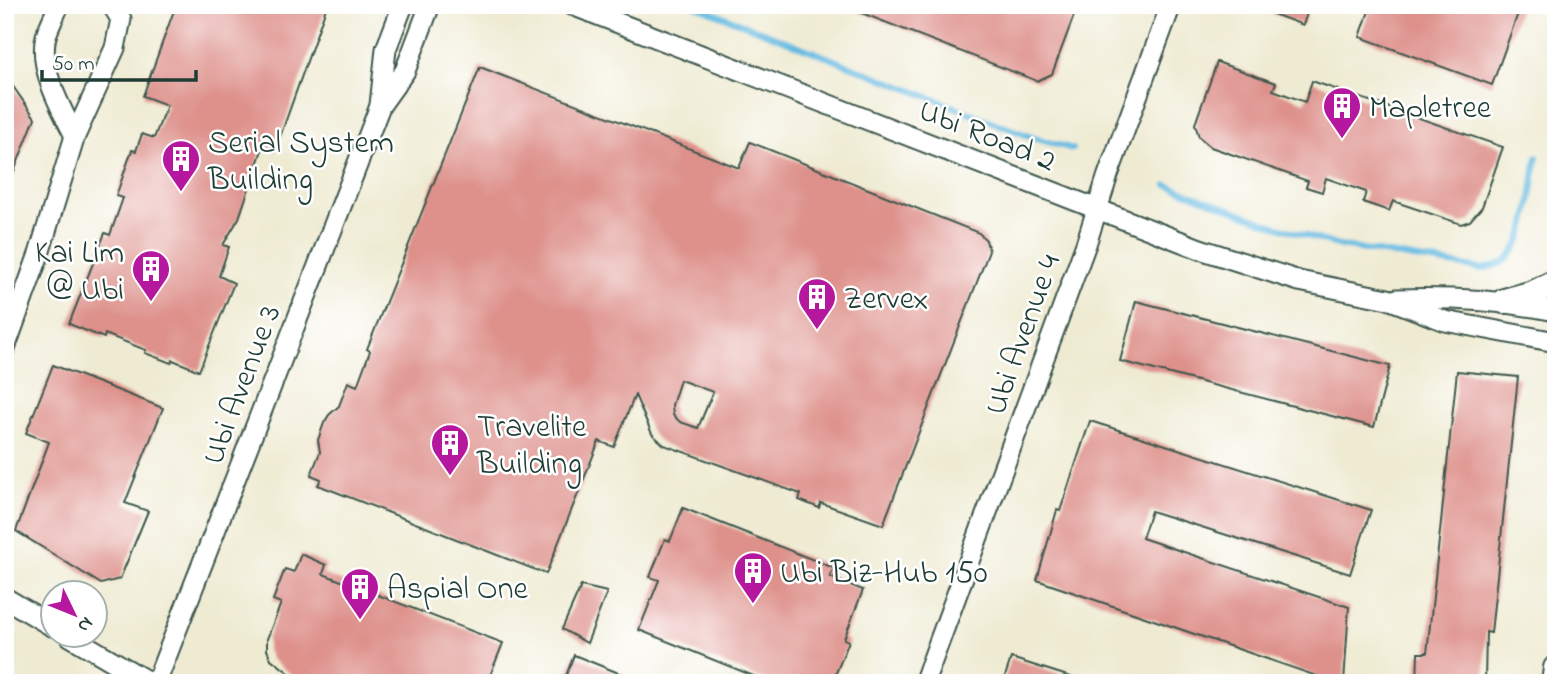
<svg xmlns="http://www.w3.org/2000/svg" width="1561" height="688" font-family="'Indie Flower',sans-serif">
  <rect width="100%" height="100%" fill="#fff"/>
  <filter id="ink" filterUnits="userSpaceOnUse"><feTurbulence type="fractalNoise" baseFrequency=".0143" numOctaves="2"/><feDisplacementMap in="SourceGraphic" scale="14" xChannelSelector="R" yChannelSelector="G"/><feConvolveMatrix kernelMatrix="1 2 1 2 8 2 1 2 1" color-interpolation-filters="sRGB"/></filter>
  <filter id="wash" filterUnits="userSpaceOnUse"><feTurbulence type="fractalNoise" baseFrequency=".00686" numOctaves="4" result="noise"/><feDisplacementMap in="SourceGraphic" scale="28" xChannelSelector="R" yChannelSelector="G"/><feGaussianBlur stdDeviation="1.57" result="paint"/><feColorMatrix in="noise" values="0 0 0 0 0 0 0 0 0 0 0 0 0 0 0 0 0 1.4 0 .05"/><feComposite in="paint" operator="in"/></filter>
  <g filter="url(#wash)">
    <rect width="100%" height="100%" fill="#efebd3"/>
    <g fill="none" stroke-linecap="round" stroke-linejoin="round">
      <!-- stream -->
      <g stroke="#65bae1" stroke-width="6">
        <path d="M694 5 1034 138 1073 149"/>
        <path d="M1167 185 1272 225 1340 246 1481 269C1487 267 1496 266 1502 263 1531 244 1531 188 1537 157"/>
      </g>
    </g>
    <g id="blocks">
      <!-- building -->
      <g fill="#de918b" fill-rule="evenodd">
        <path d="M176 5H211L233 13 234 5H327L275 151 263 147 239 218 223 245 229 247 219 276 234 283 199 371 173 360 171 363 145 353 146 350 105 334 104 338 69 324 105 233 110 235 123 198 116 196 132 150 136 151 142 134 154 138 167 105 143 96Z"/>
        <path d="M841 5H1078L1052 74 1037 81Z"/>
        <path d="M1254 5H1310L1303 25 1254 7Z"/>
        <path d="M1371 5H1521L1492 85 1360 37Z"/>
        <path d="M1217 62 1276 83 1273 90 1305 102 1312 81 1503 147 1482 207 1470 221 1461 224 1393 201 1389 211 1363 202 1366 192 1326 178 1322 192 1306 187 1308 181 1211 147 1199 137 1195 124Z"/>
        <path d="M480 67 739 168 750 142 979 233 986 240 989 251 883 525 821 503 819 508 799 500 801 494 664 445 652 434 635 395 614 447 599 441 546 574 318 485 321 479 311 475 320 452 318 440 324 423 329 415 339 406 348 382 357 386 370 351 367 349ZM680 380 713 392 698 428 680 422 673 415 672 405Z"/>
        <path d="M5 75 35 118 6 192H5Z"/>
        <path d="M1136 301 1390 366 1374 427 1120 361Z"/>
        <path d="M53 365 163 408 125 503 148 511 120 579 101 584 16 531 49 442 26 433Z"/>
        <path d="M1457 371 1518 377 1491 633 1486 632 1485 683H1417L1418 653H1427Z"/>
        <path d="M1090 421 1371 510 1350 574 1151 511 1142 538 1349 607 1344 683H1337L1037 580 1057 510 1060 511Z"/>
        <path d="M683 508 834 568 830 577 863 590 844 639 849 641 832 683H771L639 630 659 580 650 577 665 539 670 541Z"/>
        <path d="M301 554 326 565 323 574 503 643 487 683H302L271 659 267 650V639L281 603 273 600 285 569 294 572Z"/>
        <path d="M581 586 607 592 587 643 562 629Z"/>
        <path d="M574 655 641 682V683H563Z"/>
        <path d="M1011 658 1077 679 1076 683H1003Z"/>
      </g>
    </g>
  </g>
  <g filter="url(#ink)">
    <use href="#blocks" fill-opacity="0" stroke="#3e574c" stroke-width="2"/>
    <g fill="none" stroke-linecap="round" stroke-linejoin="round">
      <defs>
        <g id="minor">
          <path d="M59 5C55 15 49 26 46 36 38 69 61 108 75 136"/>
          <path d="M572 5 1200 249 1299 281 1388 299 1445 321 1556 342"/>
          <path d="M380 105 386 49 403 5"/>
          <path d="M1397 299C1453 297 1501 300 1556 311"/>
          <path d="M5 348 39 254 75 136 115 48 121 19 112 5"/>
          <path d="M5 598 52 626"/>
          <path d="M70 636 150 683"/>
          <path d="M156 683 380 106 405 71 430 5"/>
          <path d="M924 683 1086 244 1108 175 1171 5"/>
        </g>
        <g id="major">
          <path d="M1504 301 1533 293 1556 282"/>
          <path d="M1554 683 1556 668"/>
        </g>
      </defs>
      <!-- minor casing -->
      <use href="#minor" stroke="#3e574c" stroke-width="23"/>
      <!-- major casing -->
      <use href="#major" stroke="#3e574c" stroke-width="28"/>
      <!-- minor -->
      <use href="#minor" stroke="#fff" stroke-width="19"/>
      <!-- major -->
      <use href="#major" stroke="#fff" stroke-width="24"/>
    </g>
  </g>
  <!-- icons -->
  <defs>
    <symbol id="building-pin" viewBox="-11 -11 22 30"><path d="M0 17L-7.5 6A9.5 9.5 0 1 1 7.5 6Z" fill="#b5179e" stroke="#fff"/><path d="M-4-6H4V6H1V3H-1V6H-4ZM-2.5-4.3h1.7v1.8h-1.7ZM.8-4.3h1.7v1.8H.8ZM-2.5-1h1.7V.8h-1.7ZM.8-1h1.7V.8H.8Z" fill="#fff"/></symbol>
  </defs>
  <g fill-rule="evenodd">
    <use href="#building-pin" x="1320" y="84" width="44" height="60"/>
    <use href="#building-pin" x="159" y="137" width="44" height="60"/>
    <use href="#building-pin" x="129" y="247" width="44" height="60"/>
    <use href="#building-pin" x="795" y="275" width="44" height="60"/>
    <use href="#building-pin" x="428" y="421" width="44" height="60"/>
    <use href="#building-pin" x="731" y="549" width="44" height="60"/>
    <use href="#building-pin" x="338" y="565" width="44" height="60"/>
  </g>
  <g text-anchor="middle" stroke-width="5" stroke-linejoin="round" paint-order="stroke">
    <!-- poi labels -->
    <g font-size="32" fill="#1f3d34" stroke="#fff" text-anchor="start">
      <text x="1369" y="117">Mapletree</text>
      <text x="208" y="152">Serial System<tspan x="208" dy="37">Building</tspan></text>
      <text x="124" y="262" text-anchor="end">Kai Lim<tspan x="124" dy="37">@ Ubi</tspan></text>
      <text x="844" y="308">Zervex</text>
      <text x="477" y="436">Travelite<tspan x="477" dy="37">Building</tspan></text>
      <text x="780" y="582">Ubi Biz-Hub 150</text>
      <text x="387" y="598">Aspial One</text>
    </g>
    <!-- street labels -->
    <g font-size="32" fill="#1f3d34" stroke="#fff">
      <text transform="translate(988 134) rotate(22)" y="11">Ubi Road 2</text>
      <text transform="translate(1021 334) rotate(-70)" y="11">Ubi Avenue 4</text>
      <text transform="translate(240 384) rotate(-69)" y="11">Ubi Avenue 3</text>
    </g>
  </g>
  <!-- margin -->
  <rect width="1561" height="688" fill="none" stroke="#fff" stroke-width="28"/>
  <!-- north arrow -->
  <g transform="translate(74 614) rotate(133)"><circle r="33" fill="#ffffff" stroke="#a5b1ae" stroke-width="2"/>
  <path d="M0-5L12 26L0 18L-12 26Z" fill="#b5179e"/>
  <text y="-10" font-size="19" font-weight="bold" text-anchor="middle" fill="#1f3d34">N</text>
  </g>
  <!-- scale -->
  <path d="M42 70v10h154v-10" fill="none" stroke="#1f3d34" stroke-width="3.5"/>
  <text x="52" y="70" font-size="21" fill="#1f3d34" stroke="#ffffff" stroke-width="5" paint-order="stroke">50 m</text>
</svg>
